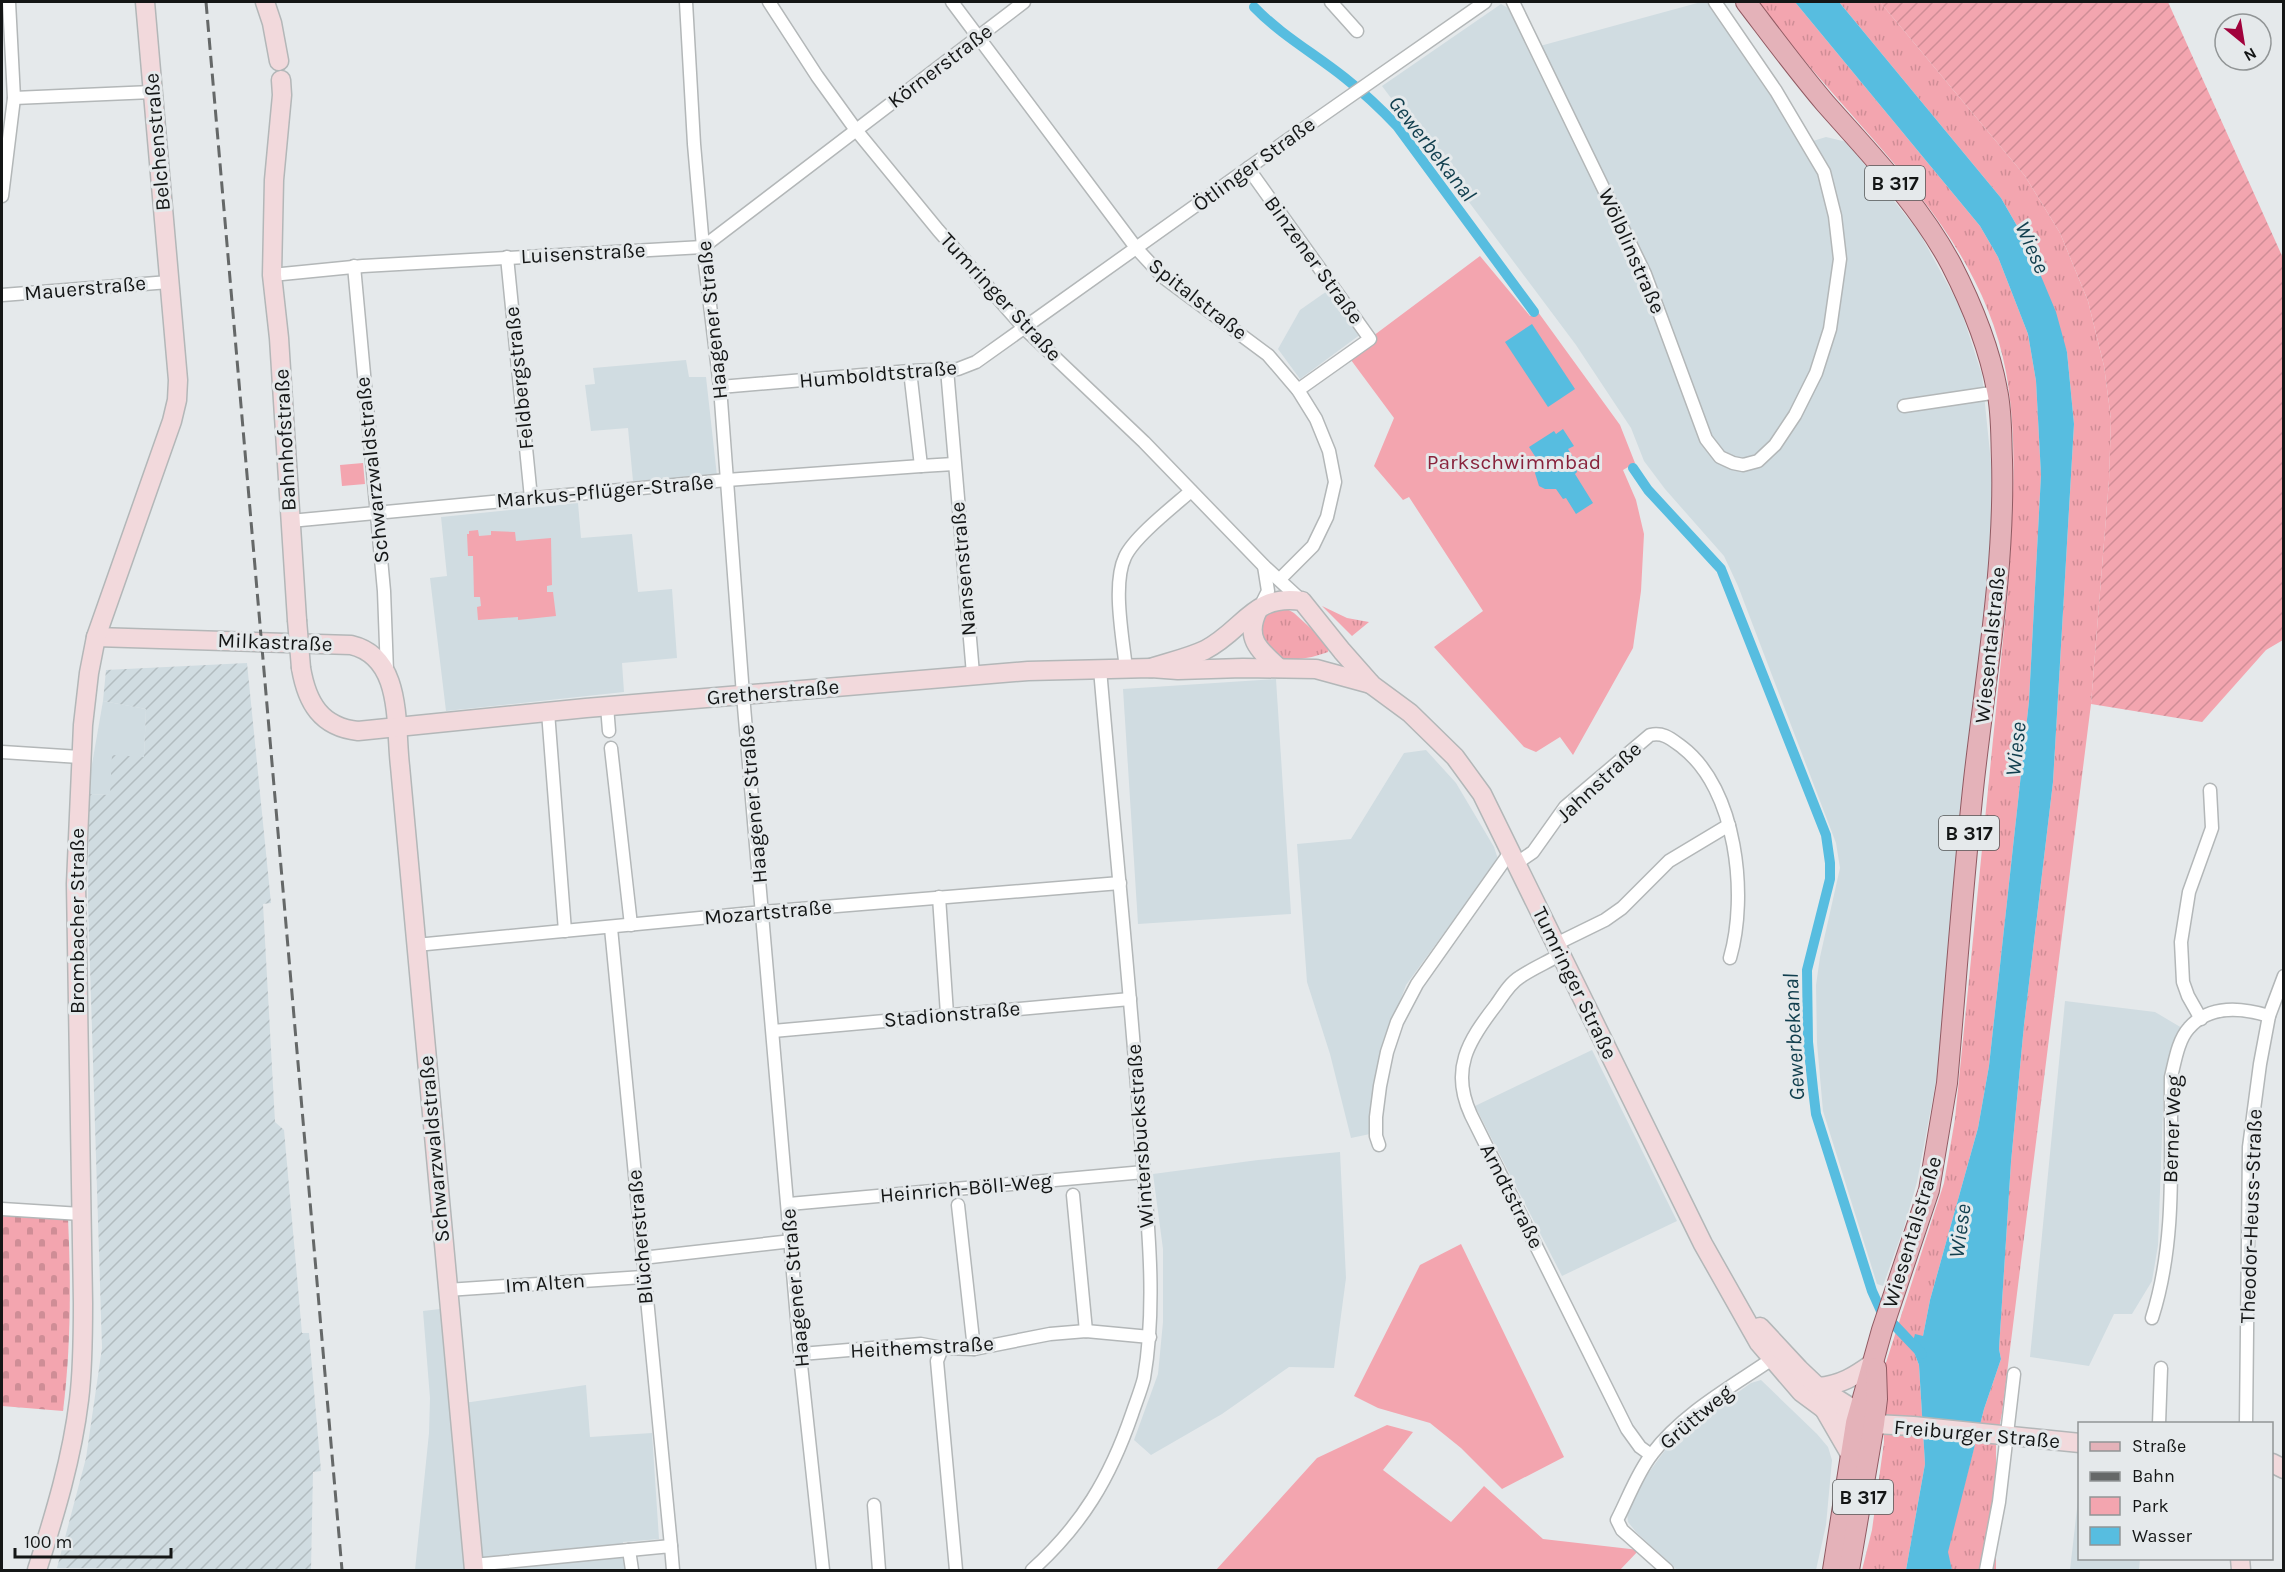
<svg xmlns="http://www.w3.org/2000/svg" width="2285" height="1572" font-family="Karla,sans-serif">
  <defs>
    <pattern id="industrial-furrows" width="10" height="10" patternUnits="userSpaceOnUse" patternTransform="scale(1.5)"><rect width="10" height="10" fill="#d0dce1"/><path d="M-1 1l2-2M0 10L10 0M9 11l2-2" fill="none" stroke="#b2bcc0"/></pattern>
    <pattern id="grass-tufts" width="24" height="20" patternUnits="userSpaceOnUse" patternTransform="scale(1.5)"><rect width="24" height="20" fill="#f3a5af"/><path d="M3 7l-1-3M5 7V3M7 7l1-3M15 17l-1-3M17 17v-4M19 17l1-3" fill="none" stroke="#cf8d96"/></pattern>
    <pattern id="cemetery-stones" width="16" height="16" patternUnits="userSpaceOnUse" patternTransform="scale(1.5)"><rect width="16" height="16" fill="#f3a5af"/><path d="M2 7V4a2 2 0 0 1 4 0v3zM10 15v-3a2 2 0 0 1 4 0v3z" fill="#cf8d96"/></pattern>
    <pattern id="garden-furrows" width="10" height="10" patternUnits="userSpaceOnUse" patternTransform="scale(1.5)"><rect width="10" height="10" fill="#f3a5af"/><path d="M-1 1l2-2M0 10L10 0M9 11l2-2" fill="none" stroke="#cf8d96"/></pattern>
  </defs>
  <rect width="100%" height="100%" fill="#e5e9eb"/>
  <!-- built -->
  <g fill="#d0dce1">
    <path d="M1701 2H1707L1803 144 1826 137 1847 142 1919 232 1960 307 1982 375 1995 502 1943 1045 1917 1182 1904 1227 1883 1286 1877 1284 1823 1111 1817 1043 1816 985 1820 957 1840 868 1836 843 1738 586 1724 556 1665 489 1644 461 1631 428 1576 345 1382 86 1501 4 1508 8 1529 49Z"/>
    <path d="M1330 289 1361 334 1300 379 1278 349 1300 310Z"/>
    <path d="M686 360 689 377H706L717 476 633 481 628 428 591 431 585 385 595 384 593 368Z"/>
    <path d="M578 503 581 538 632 534 638 592 672 589 677 658 622 663 624 692 446 711 430 578 447 576 441 517Z"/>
    <path d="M1276 679 1291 914 1138 924 1123 689Z"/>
    <path d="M103 701 146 709 144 758 110 795 89 794 91 770Z"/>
    <path d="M1426 750 1456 783 1494 847 1498 859 1406 985 1379 1058 1370 1134 1351 1138 1330 1054 1307 982 1297 844 1351 839 1404 753Z"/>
    <path d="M2065 1001 2155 1012 2182 1028 2170 1051 2164 1083 2158 1245 2152 1281 2132 1314H2114L2089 1366 2030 1357Z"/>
    <path d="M1592 1050 1677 1221 1562 1276 1475 1106Z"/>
    <path d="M1340 1152 1346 1278 1334 1368 1289 1367 1222 1414 1151 1455 1134 1440 1158 1374 1163 1322V1249L1153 1174 1258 1160Z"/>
    <path d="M440 1309 452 1403 471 1402 586 1385 590 1437 652 1433 659 1539 623 1542 626 1570H415L429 1433 430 1398 423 1311Z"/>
    <path d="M1761 1380 1817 1434 1828 1447 1832 1460 1826 1525 1816 1570H1677L1636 1532 1628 1522 1627 1512 1644 1479 1666 1449 1693 1424 1751 1383Z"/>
    <path d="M2079 1491 2080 1558 2140 1559 2139 1570H2070Z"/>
  </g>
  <!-- industrial -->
  <path fill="url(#industrial-furrows)" d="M247 663 271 903 263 904 275 1122 284 1130 302 1333H309L321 1471 313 1472 311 1570 57 1568 86 1458 102 1348 88 903 89 794 110 795 112 755 144 757 146 709 103 701 106 670Z"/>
  <!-- grass -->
  <g fill="url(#grass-tufts)">
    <path d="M1759 2H1795L1980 226 1998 257 2028 334 2036 381 2041 475 2029 701 1989 1066 1978 1128 1930 1300 1923 1336 1914 1352 1919 1365 1925 1464 1906 1570H1862L1872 1530 1884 1442 1882 1375 1944 1183 1955 1119 2008 590C2012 518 2019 443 2006 372 1978 220 1843 122 1759 2Z"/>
    <path d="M1839 2H1880L2025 176 2060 233 2088 301 2104 366 2111 419 2109 480 2091 704 2002 1413 1996 1444V1570H1952L1947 1552 1984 1409 2001 1359 1999 1349 2011 1162 2024 1025 2053 782 2074 424 2067 352 2028 245 2001 198Z"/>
    <path d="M1282 606 1294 613 1329 645 1328 652C1312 658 1287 664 1271 653 1267 650 1263 643 1259 638L1262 611Z"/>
    <path d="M1322 606 1347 618 1369 622 1352 636Z"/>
  </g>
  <!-- cemetery -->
  <path fill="url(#cemetery-stones)" d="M2 1214 68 1218C71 1283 71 1346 63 1411L2 1406Z"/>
  <!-- park -->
  <g fill="#f3a5af">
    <path d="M1480 256 1530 316 1538 312 1620 425 1635 463 1623 470 1636 500 1644 534 1641 591 1633 648 1573 755 1560 737 1536 752 1524 747 1434 647 1483 611 1409 497 1403 500 1374 466 1394 418 1351 360 1376 341 1373 336Z"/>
    <path d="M363 463 365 484 342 486 340 465Z"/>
    <path d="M478 530 479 536 491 535V531L515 532 516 541 551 538 552 585 547 586V592H553L556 616 518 620V617L478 620 477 607 481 606 480 597H474L473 556H468L467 534H469V531Z"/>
    <path d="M1461 1244 1564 1457 1502 1489 1461 1448 1430 1423 1378 1408 1354 1396 1420 1265Z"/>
    <path d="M1387 1425 1413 1432 1383 1470 1451 1522 1484 1486 1543 1539 1639 1550 1620 1570H1216L1317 1458Z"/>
  </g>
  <!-- garden -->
  <path fill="url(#garden-furrows)" d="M1880 2H2168L2283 258V640L2266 650 2202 722 2091 704 2109 480 2111 419 2104 366 2088 301 2060 233 2025 176Z"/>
  <!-- water -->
  <g fill="#57bde0">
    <path d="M1795 2H1839L2001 198 2028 245 2056 312 2067 352 2074 424 2053 782 2024 1025 2011 1162 1999 1349 2001 1359 1984 1409 1948 1552 1952 1570H1906L1925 1464 1919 1365 1914 1352 1911 1349 1915 1334 1923 1336 1930 1300 1978 1128 1989 1066 2029 701 2041 475 2036 381 2028 334 1998 257 1980 226Z"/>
    <path d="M1532 324 1575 389 1548 407 1505 342Z"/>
    <path d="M1563 429 1574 446 1568 449 1579 467 1576 469 1577 472 1575 474 1593 503 1576 514 1566 498 1563 499 1556 489H1545L1539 486 1535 473 1540 464 1529 447 1554 431 1556 434Z"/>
  </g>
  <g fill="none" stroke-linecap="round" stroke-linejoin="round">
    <!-- canal -->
    <g stroke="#57bde0" stroke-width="10">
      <path d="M1254 7C1281 35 1315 54 1345 78 1364 93 1381 109 1397 126L1534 312"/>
      <path d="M1633 468 1648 490 1721 569 1826 835 1830 863V879L1807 970 1808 1042 1813 1089 1816 1114 1872 1291 1881 1311 1922 1354"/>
    </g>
    <defs>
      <g id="street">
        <path d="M686 2 694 144 703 247 720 387 743 695 801 1365 823 1570"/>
        <path d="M769 2 817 76 856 130 938 230 1024 328 1144 442 1264 566 1302 601"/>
        <path d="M952 2 1137 249 1163 277 1268 355 1298 390 1316 419 1329 451 1335 482 1327 517 1313 546 1280 579"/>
        <path d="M1331 2 1357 31"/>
        <path d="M1513 2 1645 274 1706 439 1720 457 1733 463 1743 465 1758 461 1775 445 1795 415 1816 373 1830 329 1840 259 1835 216 1824 172 1776 91 1715 2"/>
        <path d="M14 98 152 92"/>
        <path d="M1248 168 1370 339 1298 390"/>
        <path d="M2 196 14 98 9 2"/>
        <path d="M507 257 531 498"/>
        <path d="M354 266 384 591 387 672"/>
        <path d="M272 275 363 266 703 247 1024 2"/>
        <path d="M2 295 169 282"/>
        <path d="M947 369 973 674"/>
        <path d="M910 371 921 466 954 464"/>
        <path d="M720 387 910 371 958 369 976 362 1303 129 1485 2"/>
        <path d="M1904 406 1998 392"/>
        <path d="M290 521 727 480 921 466"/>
        <path d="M1260 607 1268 591 1264 566"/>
        <path d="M1126 669C1123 639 1112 584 1125 557 1134 537 1174 506 1191 491"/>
        <path d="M607 706 609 731"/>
        <path d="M548 712 565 931"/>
        <path d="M611 748 631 925"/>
        <path d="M2 752 80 757"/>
        <path d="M1517 863 1533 852 1565 807 1650 735C1664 732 1671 739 1682 747 1737 789 1748 896 1730 958"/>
        <path d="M939 897 947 1014"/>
        <path d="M611 928 671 1546"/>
        <path d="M1556 944 1605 920 1622 908 1669 861 1729 825"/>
        <path d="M416 945 763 912 1120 883"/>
        <path d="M1561 954C1548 962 1533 968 1520 977 1510 983 1503 995 1496 1005 1468 1041 1450 1070 1471 1115L1627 1429 1640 1447 1651 1455"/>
        <path d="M2201 1019 2188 996 2183 982 2181 942 2189 892 2212 828 2210 790"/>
        <path d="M773 1031 1130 999"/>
        <path d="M1379 1145 1376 1136V1117L1380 1086 1387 1052 1397 1022 1417 984 1511 851"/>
        <path d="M1073 1195 1086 1331"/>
        <path d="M789 1204 1144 1172"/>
        <path d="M958 1205 974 1349"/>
        <path d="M2 1209 81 1214"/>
        <path d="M642 1258 792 1241"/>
        <path d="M447 1290 643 1277"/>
        <path d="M2152 1318C2177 1240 2170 1157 2171 1077 2175 1061 2178 1040 2189 1028 2210 1004 2243 1008 2269 1016"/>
        <path d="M942 1348 937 1361 956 1570"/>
        <path d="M801 1354 921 1344 942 1348 974 1349 1050 1334 1086 1331 1150 1337"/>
        <path d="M2159 1424 2161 1368"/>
        <path d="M2246 1424 2249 1147 2260 1064 2269 1016 2284 976"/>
        <path d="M874 1505 879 1570"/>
        <path d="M629 1550 632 1570"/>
        <path d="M473 1565 671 1546 673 1570"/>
        <path d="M1032 1570C1082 1525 1110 1478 1132 1414 1136 1402 1141 1390 1144 1378 1158 1298 1146 1206 1140 1125 1129 973 1113 821 1100 669"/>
        <path d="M1667 1570 1622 1530 1617 1520C1628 1499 1637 1473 1652 1454 1682 1414 1731 1387 1772 1359"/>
        <path d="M1986 1570 1999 1502 2014 1374"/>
      </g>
      <g id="secondary">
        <path d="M265 2 272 23 279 61"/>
        <path d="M281 80 282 95 274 180 272 275 279 338 297 620"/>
        <path d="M1258 610C1244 638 1259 650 1279 668"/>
        <path d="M96 637 351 645C403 657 395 724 400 766L474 1570"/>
        <path d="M301 668C307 703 321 727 358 731L586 708 1028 671 1151 668 1178 670 1243 668 1316 669 1371 684"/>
        <path d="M1151 668C1169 662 1188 658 1205 650 1244 630 1253 593 1302 601L1342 651 1372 685 1410 713 1455 757 1482 794 1703 1244 1759 1343 1801 1392 1824 1409 1856 1423 1913 1426 2080 1443"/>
        <path d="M1760 1327 1799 1369 1818 1387 1869 1419"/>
        <path d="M1818 1387C1841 1385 1855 1376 1873 1363"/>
        <path d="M1824 1409 1850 1454"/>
        <path d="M2272 1463 2284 1469"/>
        <path d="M2240 1558 2241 1570"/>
        <path d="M37 1570C55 1514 72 1458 79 1400 83 1368 83 1335 83 1303L76 884 83 725 89 673 96 637 172 421 177 400 178 380 145 2"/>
      </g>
      <g id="primary">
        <path d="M1746 2C1772 36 1797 70 1825 103 1870 154 1919 204 1951 264 1971 303 1989 346 1997 390 2002 413 2001 437 2002 460 2005 567 1986 674 1974 780 1963 881 1956 982 1947 1083L1929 1190 1882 1330 1856 1423 1833 1570"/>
        <path d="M1849 1570 1874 1424 1877 1399 1876 1368"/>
      </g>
    </defs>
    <!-- street casing -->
    <use href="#street" stroke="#b3b7b8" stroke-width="15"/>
    <!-- secondary casing -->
    <use href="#secondary" stroke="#b3b7b8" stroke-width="21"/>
    <!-- primary casing -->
    <use href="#primary" stroke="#905a62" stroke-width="22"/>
    <!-- street -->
    <use href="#street" stroke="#fff" stroke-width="12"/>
    <!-- secondary -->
    <use href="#secondary" stroke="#f2d9dc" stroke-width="18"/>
    <!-- primary -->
    <use href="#primary" stroke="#e4b2b9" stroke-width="20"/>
    <!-- rail -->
    <path stroke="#656868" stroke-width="3" stroke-dasharray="12 6" stroke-linecap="butt" d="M206 2 342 1570"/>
    <defs>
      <path id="secondary-bridge" d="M297 620 301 668"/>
    </defs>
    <!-- secondary-bridge casing -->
    <use href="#secondary-bridge" stroke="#b3b7b8" stroke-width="21" stroke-linecap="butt"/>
    <!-- secondary-bridge -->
    <use href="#secondary-bridge" stroke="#f2d9dc" stroke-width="18"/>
  </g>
  <g text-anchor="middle" stroke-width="6" stroke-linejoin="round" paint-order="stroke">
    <!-- shield labels -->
    <g fill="#e5e9eb" stroke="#535556" stroke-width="1.5">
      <rect x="1865" y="166" width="60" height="34" rx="4.5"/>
      <rect x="1939" y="816" width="60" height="34" rx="4.5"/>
      <rect x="1833" y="1480" width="60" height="34" rx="4.5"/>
    </g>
    <g font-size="20" font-weight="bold" fill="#141616">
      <text x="1895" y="190">B 317</text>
      <text x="1969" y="840">B 317</text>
      <text x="1863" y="1504">B 317</text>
    </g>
    <!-- street labels -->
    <g font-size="21" fill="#141616" stroke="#e5e9eb">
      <text transform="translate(940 66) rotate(-37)" y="7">Körnerstraße</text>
      <text transform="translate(157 142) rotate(-95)" y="7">Belchenstraße</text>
      <text transform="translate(1254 164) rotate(-36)" y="7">Ötlinger Straße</text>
      <text transform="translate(1632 251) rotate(66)" y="7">Wölblinstraße</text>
      <text transform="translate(583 253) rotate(-3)" y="7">Luisenstraße</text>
      <text transform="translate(1314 260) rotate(54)" y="7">Binzener Straße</text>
      <text transform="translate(85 288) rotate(-5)" y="7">Mauerstraße</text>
      <text transform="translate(1001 297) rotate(47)" y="7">Tumringer Straße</text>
      <text transform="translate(1198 299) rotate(38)" y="7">Spitalstraße</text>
      <text transform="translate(712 320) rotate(-96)" y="7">Haagener Straße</text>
      <text transform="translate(878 374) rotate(-5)" y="7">Humboldtstraße</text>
      <text transform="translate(519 378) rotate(-96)" y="7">Feldbergstraße</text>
      <text transform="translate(285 440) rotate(-93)" y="7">Bahnhofstraße</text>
      <text transform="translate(372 470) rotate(-96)" y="7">Schwarzwaldstraße</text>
      <text transform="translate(605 491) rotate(-5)" y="7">Markus-Pflüger-Straße</text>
      <text transform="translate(963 569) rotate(-95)" y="7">Nansenstraße</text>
      <text transform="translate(275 642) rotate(2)" y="7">Milkastraße</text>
      <text transform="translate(1990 645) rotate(-84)" y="7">Wiesentalstraße</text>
      <text transform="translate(773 692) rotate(-5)" y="7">Gretherstraße</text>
      <text transform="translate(1599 782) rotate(-43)" y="7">Jahnstraße</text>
      <text transform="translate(753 804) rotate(-95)" y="7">Haagener Straße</text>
      <text transform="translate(768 912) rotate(-5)" y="7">Mozartstraße</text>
      <text transform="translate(77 921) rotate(-90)" y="7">Brombacher Straße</text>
      <text transform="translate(1575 983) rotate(64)" y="7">Tumringer Straße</text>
      <text transform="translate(952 1014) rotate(-5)" y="7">Stadionstraße</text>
      <text transform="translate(2172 1129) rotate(-88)" y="7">Berner Weg</text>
      <text transform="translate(1140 1136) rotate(-94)" y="7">Wintersbuckstraße</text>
      <text transform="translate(434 1149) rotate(-95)" y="7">Schwarzwaldstraße</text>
      <text transform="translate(966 1188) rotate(-5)" y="7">Heinrich-Böll-Weg</text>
      <text transform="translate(1512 1196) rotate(63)" y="7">Arndtstraße</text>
      <text transform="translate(2251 1216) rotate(-88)" y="7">Theodor-Heuss-Straße</text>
      <text transform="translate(1912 1232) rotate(-73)" y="7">Wiesentalstraße</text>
      <text transform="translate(640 1237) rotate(-95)" y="7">Blücherstraße</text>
      <text transform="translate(545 1283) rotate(-4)" y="7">Im Alten</text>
      <text transform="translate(795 1288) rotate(-95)" y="7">Haagener Straße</text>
      <text transform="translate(922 1347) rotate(-3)" y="7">Heithemstraße</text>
      <text transform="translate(1696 1417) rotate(-40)" y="7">Grüttweg</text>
      <text transform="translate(1977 1434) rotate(5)" y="7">Freiburger Straße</text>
    </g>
    <!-- park labels -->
    <g font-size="21" fill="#89233c" stroke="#e5e9eb">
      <text x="1514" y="469">Parkschwimmbad</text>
    </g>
    <!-- water labels -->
    <g font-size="22" font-style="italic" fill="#113f4e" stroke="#e5e9eb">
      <text transform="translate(1433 148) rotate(52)" y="8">Gewerbekanal</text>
      <text transform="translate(2033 247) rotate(66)" y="8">Wiese</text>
      <text transform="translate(2015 749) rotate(-84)" y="8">Wiese</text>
      <text transform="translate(1793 1037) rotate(-93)" y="8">Gewerbekanal</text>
      <text transform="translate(1959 1231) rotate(-82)" y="8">Wiese</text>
    </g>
  </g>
  <!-- border -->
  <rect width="2285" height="1572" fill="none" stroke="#141616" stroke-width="6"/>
  <!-- legend -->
  <rect x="2078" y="1422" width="195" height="138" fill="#e5e9eb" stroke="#919596" stroke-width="1.5"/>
  <rect x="2090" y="1442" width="30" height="9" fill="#e4b2b9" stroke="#919596" stroke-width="1.5"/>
  <text x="2132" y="1452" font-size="18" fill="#141616">Straße</text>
  <rect x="2090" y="1472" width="30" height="9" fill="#656868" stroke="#919596" stroke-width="1.5"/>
  <text x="2132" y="1482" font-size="18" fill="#141616">Bahn</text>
  <rect x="2090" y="1497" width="30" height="18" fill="#f3a5af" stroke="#919596" stroke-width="1.5"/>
  <text x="2132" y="1512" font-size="18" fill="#141616">Park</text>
  <rect x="2090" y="1527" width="30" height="18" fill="#57bde0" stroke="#919596" stroke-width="1.5"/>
  <text x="2132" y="1542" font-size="18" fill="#141616">Wasser</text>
  <!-- north arrow -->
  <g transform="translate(2243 42) rotate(150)"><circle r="28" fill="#e5e9eb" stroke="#919596" stroke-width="1.5"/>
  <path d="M0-4.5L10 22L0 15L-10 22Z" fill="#a1023c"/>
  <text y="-9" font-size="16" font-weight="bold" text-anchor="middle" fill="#141616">N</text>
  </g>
  <!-- scale -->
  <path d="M15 1548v9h156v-9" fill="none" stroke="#141616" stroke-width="3"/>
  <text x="24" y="1548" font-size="18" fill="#141616" stroke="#e5e9eb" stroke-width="4.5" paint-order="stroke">100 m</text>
</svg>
